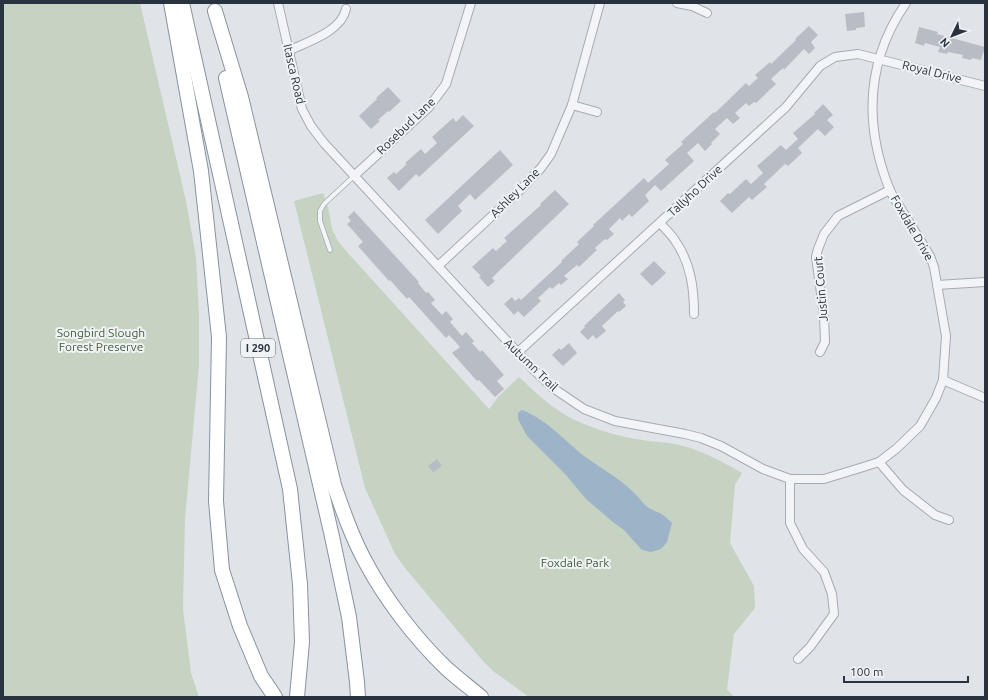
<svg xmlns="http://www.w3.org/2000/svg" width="988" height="700" font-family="Ubuntu,sans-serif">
  <rect width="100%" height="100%" fill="#e0e4e9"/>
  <!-- green -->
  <g fill="#c6d2c2">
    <path d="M3 3H140L186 201 196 257 199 315V365L185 519 183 609 191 673 199 697H3Z"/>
    <path d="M323 193 329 211 332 229 338 241 348 253 489 409 499 396 519 377C537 394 555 411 577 421 597 430 620 437 642 440 653 442 664 442 675 444 699 449 720 460 742 473L735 485 730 543 754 586 755 608 734 634 727 689 734 697H529L493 671 483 661 405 568 395 554 365 488 294 201Z"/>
  </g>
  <!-- water -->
  <path fill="#9db3c7" d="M522 410C546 419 564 440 584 456 606 472 627 482 644 504 648 509 657 511 663 515 666 517 669 520 672 523L667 542 661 549 651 552 642 550 624 530 613 522 586 499 566 475 527 436 518 419V413Z"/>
  <!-- building -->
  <g fill="#b8bdc5">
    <path d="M864 12 865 27 856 28V30L847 31 845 14Z"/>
    <path d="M809 26 818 35 811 42 815 48 809 54 804 49 784 70 783 68 771 79 776 84 756 103 754 102 749 106 746 103 735 113 740 118 733 124 727 118 715 129 720 134 711 143 712 144 705 151 698 143 687 153 694 161 661 191 655 185 645 195 649 201 632 217 629 214 622 221 620 218 609 229 614 234 607 240 605 239 595 248 597 250 579 267 577 265 564 276 568 279 561 285 559 283 552 289 550 287 538 298 541 301 524 317 518 311 514 315 504 304 512 297 515 301 519 298 521 300 562 262 561 261 579 244 577 242 594 226 593 225 644 178 648 183 669 164 665 160 683 144 681 142 714 112 715 113 746 83 749 86 758 78 755 75 770 62 771 64 796 40 795 39Z"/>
    <path d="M919 27 938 32 937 34 985 47 981 60 972 58 971 60 962 58 963 55 948 52 947 54 938 52 940 47 925 43 924 46 915 43Z"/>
    <path d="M388 87 401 101 389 112 388 111 378 120 380 121 371 129 359 116 377 99 376 98Z"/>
    <path d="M823 104 833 115 827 120 834 127 825 136 818 129 798 148 802 153 788 166 785 164 764 184 767 187 752 200 749 197 732 213 720 201 728 193 730 194 746 179 751 184 763 173 757 166 781 145 786 150 798 139 793 133 815 114 814 113Z"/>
    <path d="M463 115 474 126 419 177 416 174 399 191 387 178 394 172 396 174 407 164 405 163 421 149 425 154 437 143 432 137 453 118 456 122Z"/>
    <path d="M500 150 513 165 475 200 470 194 458 206 462 211 438 234 425 220Z"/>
    <path d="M555 190 569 204 497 273 492 278 495 281 488 287 479 277 481 276 472 267 493 248 496 251 507 241 504 238 541 205 540 204Z"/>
    <path d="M354 211 419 282 418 283 426 293 428 292 435 300 431 303 442 315 446 311 453 319 450 322 462 336 466 332 474 341 472 343 480 352 482 350 504 375 497 381 504 389 495 397 479 380 477 381 452 353 460 347 449 335 446 338 409 297 407 299 390 280 389 281 358 246 363 242 347 224 351 221 348 217Z"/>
    <path d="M654 261 666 273 652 286 640 274Z"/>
    <path d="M619 293 625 300 623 302 626 306 619 312 618 311 602 326 606 331 596 339 593 335 588 340 580 332 585 327 584 326Z"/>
    <path d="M569 343 577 353 563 366 552 355 559 348 561 350Z"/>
    <path d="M437 459 442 466 433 472 428 466Z"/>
  </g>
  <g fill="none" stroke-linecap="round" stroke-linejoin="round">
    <defs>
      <path id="lane" d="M330 250 320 221V211L324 204 354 176"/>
      <g id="street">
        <path d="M278 3 302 109 311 126 324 143 533 369 553 388 584 409 615 421 685 434 701 438 721 446 763 469 790 479H824L860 468 879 462 896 449 920 426 936 398 943 380 946 336 934 267 930 256C921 241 912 227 903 212 898 204 892 196 889 188 864 124 866 61 906 3"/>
        <path d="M677 3 692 6 707 13"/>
        <path d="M288 51C307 42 341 32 346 9"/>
        <path d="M572 105 597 112"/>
        <path d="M354 176 429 107 446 84 471 3"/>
        <path d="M660 223C665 229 672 235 676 242 691 264 694 289 694 314"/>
        <path d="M438 266 521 189 541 168 551 154 572 105 600 3"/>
        <path d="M937 285 985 282"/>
        <path d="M820 352 825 342 824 315 816 257 818 249 824 234 838 216 890 190"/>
        <path d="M517 353 786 107 820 66 835 57 858 54 985 86"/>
        <path d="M943 380 985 398"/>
        <path d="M879 462 903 490 935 515 949 520"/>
        <path d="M790 479V523L803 549 824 572 832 594 834 614 810 647 798 659"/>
      </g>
      <g id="highway">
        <path d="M171 3 201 171 219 337 216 501 222 570 240 626 261 676 275 697"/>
        <path d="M182 3 290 489 300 584 302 642 297 697"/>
        <path d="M215 11 241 97 334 485C343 511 352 537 365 561 385 599 415 638 446 668 457 678 469 687 481 697"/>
        <path d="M226 78 331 532 349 617 357 682 358 697"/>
      </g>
    </defs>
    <!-- lane casing -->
    <use href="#lane" stroke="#a5abb3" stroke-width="5.5"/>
    <!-- street casing -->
    <use href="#street" stroke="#a5abb3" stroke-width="10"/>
    <!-- highway casing -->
    <use href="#highway" stroke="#88929f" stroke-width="16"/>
    <!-- lane -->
    <use href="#lane" stroke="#f3f4f7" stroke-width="4"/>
    <!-- street -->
    <use href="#street" stroke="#f3f4f7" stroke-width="8"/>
    <!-- highway -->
    <use href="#highway" stroke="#fff" stroke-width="14"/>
  </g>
  <g text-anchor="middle" stroke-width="4" stroke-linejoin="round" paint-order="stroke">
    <!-- shield labels -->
    <rect fill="#f0f3f6" stroke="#656c76" stroke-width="1" x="241" y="339" width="34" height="18" rx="3"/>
    <g font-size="11" font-weight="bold" fill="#29323f">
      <text x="258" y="352">I 290</text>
    </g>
    <!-- street labels -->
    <g font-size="12" fill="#29323f" stroke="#f0f3f6">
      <text transform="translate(932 72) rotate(14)" y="4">Royal Drive</text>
      <text transform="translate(294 74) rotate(77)" y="4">Itasca Road</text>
      <text transform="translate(406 126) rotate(-44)" y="4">Rosebud Lane</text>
      <text transform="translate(695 191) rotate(-43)" y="4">Tallyho Drive</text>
      <text transform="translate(515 193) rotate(-45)" y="4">Ashley Lane</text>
      <text transform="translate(912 228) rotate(60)" y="4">Foxdale Drive</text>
      <text transform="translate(821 289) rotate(-95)" y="4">Justin Court</text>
      <text transform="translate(531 365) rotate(44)" y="4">Autumn Trail</text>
    </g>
    <!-- park labels -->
    <g font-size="12" fill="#3f5a37" stroke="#f0f3f6">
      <text x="101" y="337">Songbird Slough<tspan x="101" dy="14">Forest Preserve</tspan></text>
      <text x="575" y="567">Foxdale Park</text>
    </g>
  </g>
  <!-- border -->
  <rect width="988" height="700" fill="none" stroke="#29323f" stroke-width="8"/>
  <!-- north arrow -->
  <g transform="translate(952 36) rotate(227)" stroke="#f0f3f6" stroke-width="3" paint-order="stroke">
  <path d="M0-3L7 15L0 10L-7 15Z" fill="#29323f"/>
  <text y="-6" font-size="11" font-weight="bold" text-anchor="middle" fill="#29323f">N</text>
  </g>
  <!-- scale -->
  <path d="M844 676v6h124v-6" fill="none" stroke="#29323f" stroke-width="2"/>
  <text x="850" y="676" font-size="12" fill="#29323f" stroke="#f0f3f6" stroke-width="3" paint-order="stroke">100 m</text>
</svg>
